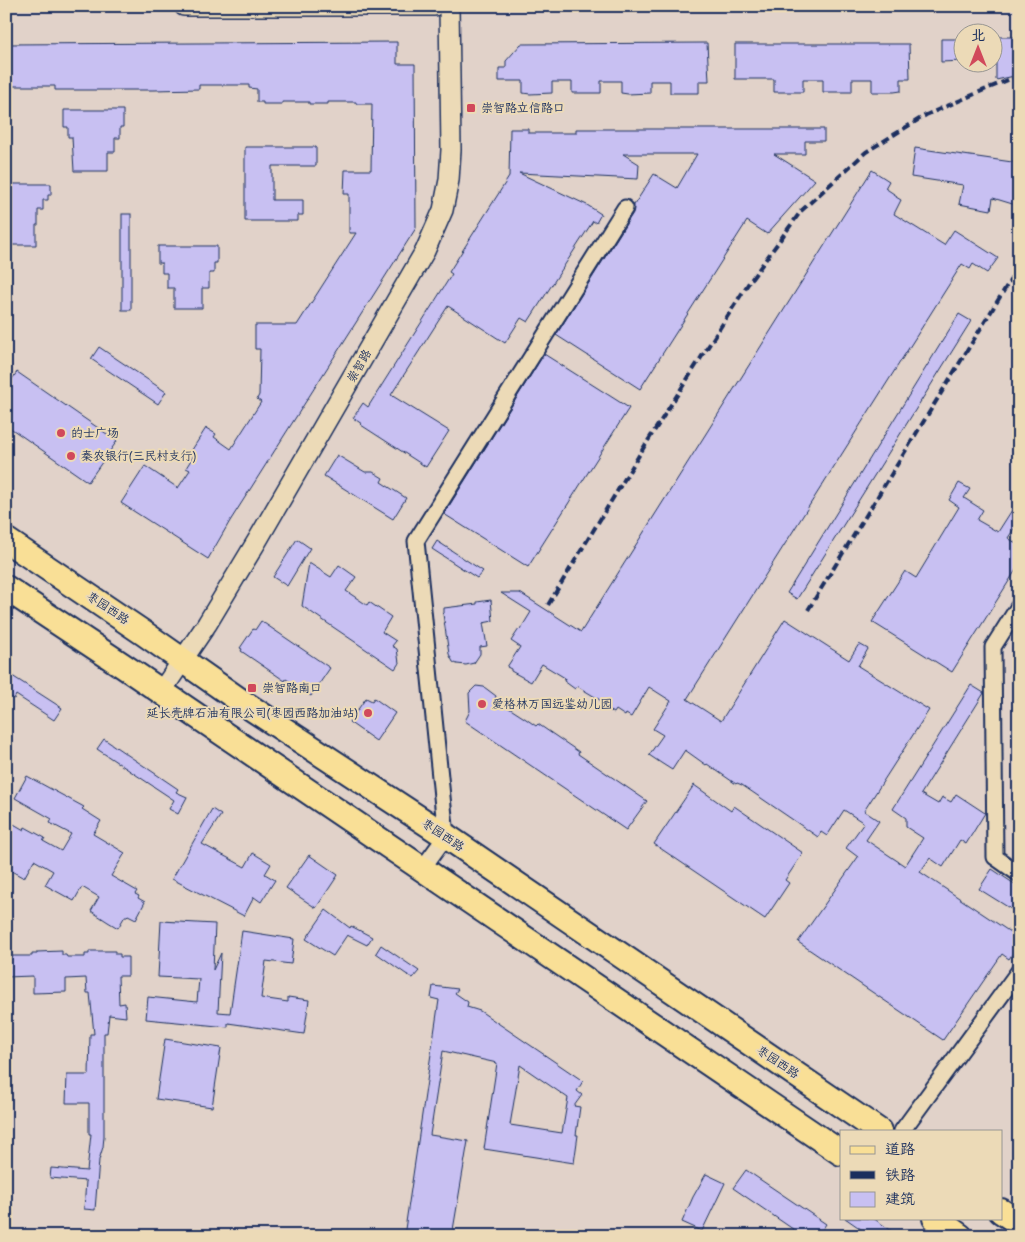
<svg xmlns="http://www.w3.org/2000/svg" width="1025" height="1242" font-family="Delius,'LXGW WenKai TC',sans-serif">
  <rect width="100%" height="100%" fill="#e1d2c9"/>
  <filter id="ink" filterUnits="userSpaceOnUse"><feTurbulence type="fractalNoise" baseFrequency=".02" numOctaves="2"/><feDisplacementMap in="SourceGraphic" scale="10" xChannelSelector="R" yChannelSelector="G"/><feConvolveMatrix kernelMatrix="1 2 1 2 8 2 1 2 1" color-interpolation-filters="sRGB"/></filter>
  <g filter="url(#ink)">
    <!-- building -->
    <g fill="#c8c0f2" stroke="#1b2f5e" fill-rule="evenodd">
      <path d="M996 37H1019V75L996 80Z"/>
      <path d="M941 39H962V61L941 62Z"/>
      <path d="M397 42V64H415L416 228 230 521 208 559 121 503 145 466 178 488 190 470 186 468 194 455 190 453 206 428 216 434 214 437 231 449 261 402 257 399 259 395 260 349H255V325H297L356 233H349V194H344L345 170H371L372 104H356V102H328V104H309V102H282V104H263V102H257V89L249 88V85H199V89L154 90H55V86H6V44Z"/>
      <path d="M707 43 709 81H699V93H670V81H650V93L628 94 621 93V81H601V93H572V82H552V93L530 94 523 93V81H499V68H506V61L521 44Z"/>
      <path d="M735 44H909L910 79H901V91L894 92H872V79H852V92H823V79H803V92H774V79H735Z"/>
      <path d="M64 110H123V127H120V138H115V152H108V171H74L72 137H68V127H64Z"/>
      <path d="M510 129H528V133H576V129H824V141H805V154H774L815 180 767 234 747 221 640 389 556 335 633 213 634 205 654 174 677 188 697 154H623L639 164 638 179 519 173 587 205 601 214 596 223 593 221 528 322 521 318 505 343 448 306 391 395 449 431 426 467 361 425 362 424 353 418 363 403 368 407 452 274 449 272 509 177Z"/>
      <path d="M245 147H316V166H272V200H303V215H298V221H245Z"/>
      <path d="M915 148 1019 163V206L993 198 991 210 959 204 963 185 911 177Z"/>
      <path d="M872 170 889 181 885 188 897 196 896 197 901 200 894 214 944 245 954 230 998 258 987 273 973 264 970 269 962 264 687 699 721 721 785 619 849 660 859 644 868 649 858 666 929 710 864 811 879 821 866 840 905 866 923 838 906 827V818L893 809 971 685 984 693 921 794 938 804 942 797 951 802 956 794 985 813 966 844 960 840 943 867 930 858 920 872 1019 938V944L1009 959 1002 954 943 1040 798 942 858 857 846 848 864 823 844 810 827 836 821 832 818 837 742 785 737 783 736 784 707 764 706 765 685 750 672 770 661 763 649 755 663 735 653 729 671 701 649 687 631 717 626 714 625 716 616 710 614 713 603 706 605 703 577 686 575 689 564 681 565 678 542 664 531 682 511 671V669L507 667 520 647 511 641 519 629 520 630 531 612 501 593H520L581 632Z"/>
      <path d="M6 184H51V195H48V200H43V210H38V225H36V245H6Z"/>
      <rect x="122" y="214" width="9" height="96"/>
      <path d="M158 246H217V263H214V273H209V288H202V308H174V288H167V273H162V263H158Z"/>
      <path d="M959 314 971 321 797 599 787 593Z"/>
      <path d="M99 347 166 392 158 404 91 359Z"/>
      <path d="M544 354 629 408 528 567 444 514Z"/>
      <path d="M17 372 117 441 88 482 6 425V388Z"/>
      <path d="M337 455 365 472H373L383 478 381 482 406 498 393 519 324 476Z"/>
      <path d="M959 483 970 489 964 498 983 510 977 520 998 532 1019 499V521L1008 538 1019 545V565L952 672 872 622 905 571 916 578 959 507 949 500Z"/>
      <path d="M297 539 310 548 287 586 273 577Z"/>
      <path d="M437 541 483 571 477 578 432 549Z"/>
      <path d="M309 563 331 577 339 565 356 577 346 591 367 605 369 602 391 617 382 632 396 641 392 646 397 649 399 663 395 669 302 606Z"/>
      <path d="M491 600 493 621 483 623 487 646 480 647V654L474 663 466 665 457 664 453 662 449 654 443 614 444 613V608L477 604V602Z"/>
      <path d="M261 621 330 668 311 696 286 679 285 681 241 651 242 649 240 648 253 629 255 630Z"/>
      <path d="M6 672 62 708 54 720 16 695 14 699 6 694Z"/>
      <path d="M476 686 484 687 496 696 495 699 526 719 536 726 538 724 579 752 578 754 647 801 626 830 465 721 470 711 469 693Z"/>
      <path d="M366 698 372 701 374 698 395 713 376 741 349 722Z"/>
      <path d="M104 739 178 789 176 792 187 797 178 814 169 809 174 800 97 749Z"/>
      <path d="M27 776 84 807 82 809 101 821 93 834 125 853 111 876 137 891 135 894 139 896 138 898 145 902 136 919 128 915 127 916H125L118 928 108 922 91 911 99 897 82 887 74 901 45 885 53 871 34 860 24 878 6 868V854L11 846 6 844V833L12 823 24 830 25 827 45 838 43 841 61 851 71 834 50 823 52 819 15 798Z"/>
      <path d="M694 785 731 811 734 806 803 853 785 880 789 883 765 919 654 844Z"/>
      <path d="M212 809 221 815 202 844 245 867 253 853 271 864 265 874 275 880 261 902 254 897 244 916 172 879Z"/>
      <path d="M309 855 338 875 316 908 286 888Z"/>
      <path d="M992 869 1019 887V914L979 889Z"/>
      <path d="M326 910 350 928 351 926 372 937 367 945 347 935 333 956 306 939Z"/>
      <path d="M161 921 215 924 213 970 221 953 218 1012 230 1013 242 931 294 939 291 964 266 961 261 998 288 1002V997L309 1000 304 1034 228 1023V1027L146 1019 148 997 197 1002 199 979 158 977Z"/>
      <path d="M381 945 419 971 413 978 406 974 376 953Z"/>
      <path d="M62 951V955H66L67 957H85V954H89V951H115V954H120V957H128V976H118L119 1004 125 1003 126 1017 109 1015 107 1033H104V1136L103 1147 99 1160 95 1210 84 1209 86 1181 50 1178 51 1168 87 1171 91 1134H89V1103H66L67 1075H89L90 1034H94L90 993H87L86 978 66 979V992L33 993V976L6 977V956H32V954H37V952Z"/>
      <path d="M433 986 458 989 455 993 468 1002 467 1007 480 1011 583 1081 577 1091 582 1095 574 1106 580 1107 576 1135H578L574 1163 484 1149 497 1063 443 1051 430 1135 468 1141 452 1236H404L439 1000 431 998ZM520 1065 568 1098 562 1133 510 1125Z"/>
      <path d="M165 1039 221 1048 212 1107 156 1099Z"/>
      <path d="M746 1170 826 1224 818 1236H803L733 1188Z"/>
      <path d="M706 1174 725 1183 702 1231 682 1222 693 1197Z"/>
      <path d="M845 1218H873L899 1236H871Z"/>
    </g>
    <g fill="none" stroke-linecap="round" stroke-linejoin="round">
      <defs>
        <g id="minor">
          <path d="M1019 606 993 647 995 857 1019 874"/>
          <path d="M422 869 446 836 416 541 625 208"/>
          <path d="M902 1131 1019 971"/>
        </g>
        <g id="tertiary">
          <path d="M184 6H434"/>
          <path d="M161 692 207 624 257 541 425 251 443 210 449 180 451 150 449 6"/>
        </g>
        <g id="primary">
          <path d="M6 540 145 634 242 702 446 836 879 1131"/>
          <path d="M6 588 122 665 841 1153"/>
          <path d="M1001 1211 1019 1223"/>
          <path d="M935 1218 960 1236"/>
        </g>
      </defs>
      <!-- minor casing -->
      <use href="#minor" stroke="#1b2f5e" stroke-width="19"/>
      <!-- tertiary casing -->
      <use href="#tertiary" stroke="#1b2f5e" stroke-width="22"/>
      <!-- primary casing -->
      <use href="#primary" stroke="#1b2f5e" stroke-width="28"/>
      <!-- minor -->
      <use href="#minor" stroke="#ecdab7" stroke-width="15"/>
      <!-- tertiary -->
      <use href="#tertiary" stroke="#ecdab7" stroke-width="19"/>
      <!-- primary -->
      <use href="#primary" stroke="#f9df96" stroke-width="24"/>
      <!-- rail -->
      <g stroke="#1b2f5e" stroke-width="4" stroke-dasharray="8 4" stroke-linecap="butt">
        <path d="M548 605 644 447 748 284 801 211 866 152 926 115 1010 79 1019 77"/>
        <path d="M808 610 1019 266"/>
      </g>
    </g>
  </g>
  <!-- markers -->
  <g fill="#d1495b" stroke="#ecdab7" stroke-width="2">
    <rect x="466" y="103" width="10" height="10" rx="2.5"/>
    <circle cx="61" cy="433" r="5"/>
    <circle cx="71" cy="456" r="5"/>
    <rect x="247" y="683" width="10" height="10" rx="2.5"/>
    <circle cx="482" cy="704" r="5"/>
    <circle cx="368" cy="713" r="5"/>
  </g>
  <g text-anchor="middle" stroke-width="4" stroke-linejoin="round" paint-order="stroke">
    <!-- poi labels -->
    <g font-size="12" fill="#1b2f5e" stroke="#ecdab7" text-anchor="start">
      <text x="481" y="112">崇智路立信路口</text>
      <text x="71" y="437">的士广场</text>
      <text x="81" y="460">秦农银行(三民村支行)</text>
      <text x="262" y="692">崇智路南口</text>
      <text x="492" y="708">爱格林万国远鉴幼儿园</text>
      <text x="358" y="717" text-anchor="end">延长壳牌石油有限公司(枣园西路加油站)</text>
    </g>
    <!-- street labels -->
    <g font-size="12" fill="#1b2f5e" stroke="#ecdab7">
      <text transform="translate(359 366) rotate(-60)" y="4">崇智路</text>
      <text transform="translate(108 608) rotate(34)" y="4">枣园西路</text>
      <text transform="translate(443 835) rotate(34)" y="4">枣园西路</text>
      <text transform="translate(778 1062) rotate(34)" y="4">枣园西路</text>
    </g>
  </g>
  <!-- margin -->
  <rect width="1025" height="1242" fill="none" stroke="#ecdab7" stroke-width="25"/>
  <rect x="12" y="12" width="1000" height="1217" fill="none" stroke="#1b2f5e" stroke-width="2" filter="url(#ink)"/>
  <!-- legend -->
  <rect x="840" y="1130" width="162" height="90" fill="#ecdab7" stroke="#989693"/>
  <rect x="850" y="1146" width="25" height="8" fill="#f9df96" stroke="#989693"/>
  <text x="885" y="1154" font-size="15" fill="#1b2f5e">道路</text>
  <rect x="850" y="1171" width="25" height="8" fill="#1b2f5e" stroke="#989693"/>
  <text x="885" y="1180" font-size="15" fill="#1b2f5e">铁路</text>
  <rect x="850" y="1192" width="25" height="15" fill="#c8c0f2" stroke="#989693"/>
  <text x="885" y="1204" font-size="15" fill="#1b2f5e">建筑</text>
  <!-- north arrow -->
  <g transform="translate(978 48)"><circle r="24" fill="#ecdab7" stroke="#989693"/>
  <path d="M0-4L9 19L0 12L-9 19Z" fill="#d1495b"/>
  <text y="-8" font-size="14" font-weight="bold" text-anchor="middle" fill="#1b2f5e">北</text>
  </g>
</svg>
